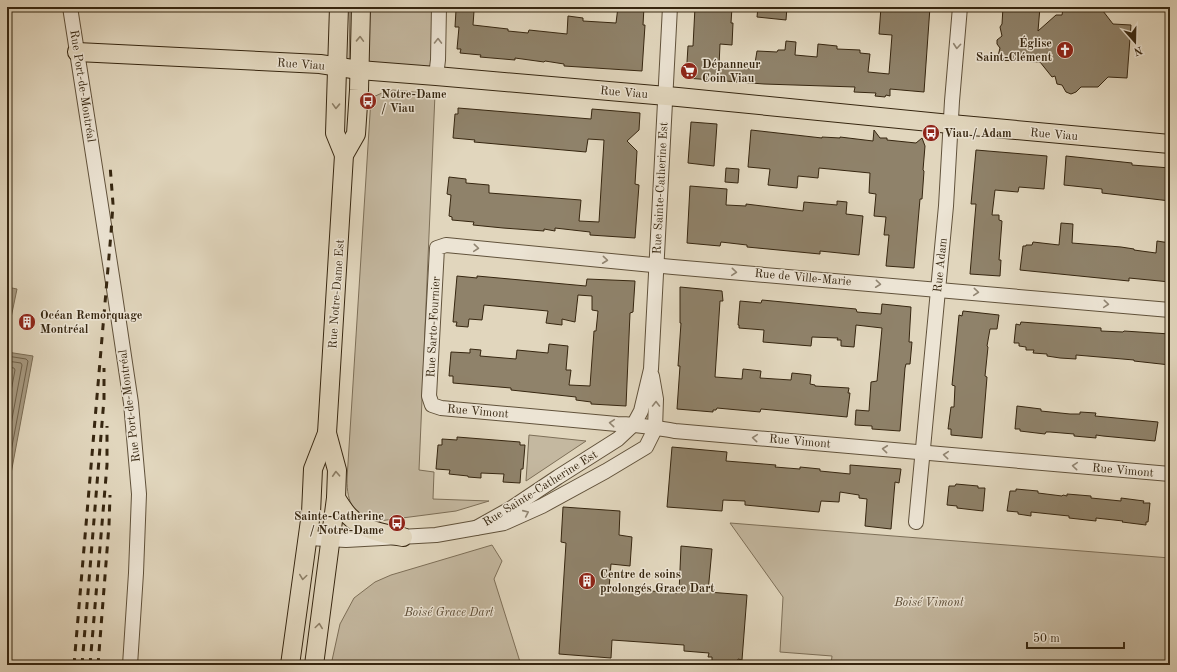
<svg xmlns="http://www.w3.org/2000/svg" width="1177" height="672" font-family="'Old Standard TT',serif">
  <rect width="100%" height="100%" fill="#e1d6bd"/>
  <filter id="stains"><feTurbulence type="fractalNoise" baseFrequency=".005" numOctaves="4"/><feColorMatrix values="0 0 0 0 .2 0 0 0 0 .09 0 0 0 0 .02 0 0 0 .5 -.17"/></filter>
  <radialGradient id="worn" r=".72"><stop offset=".6" stop-color="#630" stop-opacity="0"/><stop offset="1" stop-color="#630" stop-opacity=".3"/></radialGradient>
  <!-- green -->
  <g fill="#c4b8a0" stroke="#7d6f58">
    <path d="M350 7H444L436 76 349 68Z"/>
    <path d="M393 90 435 94 419 470 434 472 433 499 489 501 456 511 379 521C353 515 347 504 347 479L371 98 382 93Z"/>
    <path d="M529 435 586 441 526 481Z"/>
    <path d="M730 523 1170 558V665H831L832 656 780 652 783 597Z"/>
    <path d="M492 545 502 561 494 579 521 665H331L340 624 354 598 375 582 391 575Z"/>
  </g>
  <!-- water -->
  <g fill="#a79a82" stroke="#7a6c54">
    <path d="M7 287 17 289 7 337Z"/>
    <path d="M7 352 33 356 7 495Z"/>
  </g>
  <g fill="none" stroke-linecap="round" stroke-linejoin="round">
    <!-- shore -->
    <g stroke="#6e6049" stroke-width="1">
      <path d="M7 356 26 359 28 361 7 473"/>
      <path d="M7 361 21 363 22 365 7 446"/>
      <path d="M7 367 14 368 15 370 7 413"/>
    </g>
  </g>
  <!-- building -->
  <g fill="#8f826a" stroke="#362610">
    <path d="M618 7H644L643 25H645L642 71 564 66V64L545 61 544 62 515 58V60L480 57 481 55 460 53 461 49H457L459 27H455L456 10 474 11 473 25 508 29V31L528 33 529 30 567 34 568 16 583 18V21L616 23Z"/>
    <path d="M695 7H732L731 23H733L732 45 720 44 719 66 754 69 757 51 777 52 778 50H785L786 41 796 42 795 55 817 57 818 44 837 46V49L860 50V53L870 54 868 72 889 74 892 35 879 34 881 7H930L924 92 890 89V96L886 95 885 97 875 96 876 93 854 92 855 87 764 84 686 78 688 46H693Z"/>
    <path d="M758 7H787L786 20 757 17Z"/>
    <path d="M1003 7H1040L1038 31 1056 15H1062L1063 9H1070L1071 7H1085V10L1103 11 1113 24 1131 25 1127 78 1108 77 1098 87H1081L1076 92 1071 94 1066 92 1062 85 1057 84 1055 76 1052 77 1040 62 997 60 1000 48 997 44V40L1002 36 1000 27 1002 24Z"/>
    <path d="M458 108 591 119 592 109 640 113 639 130 627 141 637 151 635 184 639 185 635 238 590 235V232L555 228V231L544 229V231L503 228 473 225 474 222 452 220V217L449 216 451 195 447 194 449 177 466 179V183L489 185V193L581 200 579 221 599 222 604 140 588 139 586 152 474 142 475 140 453 138 455 114H458Z"/>
    <path d="M691 122 717 124 714 166 688 163Z"/>
    <path d="M751 130 822 138V137L840 138V137L873 141 874 130 880 138H887V140L916 143 922 138 925 146 923 170 924 171 922 199H920L914 268 886 266 889 235H884L886 217 874 216 876 194 869 193 870 173 819 168 818 178 798 176 797 188 768 185 770 169 748 167Z"/>
    <path d="M976 150 1047 156 1044 189 1019 187 1018 192 995 190 992 215H999V220L1002 221 999 260H1001L1000 276 970 274 976 204H971Z"/>
    <path d="M1066 156 1132 163V165L1170 168V201L1102 193V189L1064 185Z"/>
    <path d="M726 168 739 169 738 183 725 182Z"/>
    <path d="M690 186 727 189 726 205 746 206V204L803 211 804 202 837 205V201L847 202 846 214 863 216 859 255 820 251V254L747 247V245L721 242 720 246 687 243Z"/>
    <path d="M1061 223 1073 224 1072 243 1121 247 1134 249V250L1156 253 1157 241 1170 243V282L1129 278V281L1020 270 1023 246H1026V245H1032L1033 242 1059 245Z"/>
    <path d="M457 276 477 278V276L586 286 587 279 635 281 633 312 630 313 626 406 591 404V402L576 400V397L511 390V388L453 383V376H449L451 352 470 353V349L481 350 480 356 516 359 517 350 548 353 549 344 568 346 566 370H571L569 385 590 386 594 331H596L598 311 592 310V296L578 295 575 322 562 319V325L546 323 548 311 484 305 482 320 469 319 468 327 456 326 457 322H453Z"/>
    <path d="M680 287 722 291 723 301H720L715 377 742 379 743 369 761 371 760 378 791 380 792 373 811 375 810 384 815 385V386L849 388 848 393H850L847 417 761 409 760 412 717 408 716 410H713V412L677 409 680 366H678L681 323H680Z"/>
    <path d="M762 300 856 309 857 312 881 314 882 304 911 307 909 342H912L910 364H906L905 368 900 431 872 429V426L855 425 856 410 869 411 871 382 877 381 882 328 856 325 854 347 841 346V340H837L838 338 812 337 811 346 763 342 764 330 739 328V325H738L740 301 761 303Z"/>
    <path d="M963 311 999 315 997 329H990L987 346 988 347 985 376 987 377 982 438 951 435V429H948L951 407H954L955 386 952 385 959 315 962 316Z"/>
    <path d="M1021 322 1101 328V331L1123 332 1124 331 1170 334V365L1134 361V360L1076 355V359L1060 358 1047 356V354L1033 353 1034 350H1026V347L1019 346V343H1014L1016 324 1020 325Z"/>
    <path d="M1017 406 1041 409V411L1070 414H1080V412L1096 413 1095 416 1158 422 1155 441 1103 436 1096 435V438L1074 436V434L1050 432H1046L1045 434 1020 431V429H1015Z"/>
    <path d="M457 437 520 442V445H525L523 469H521L520 483 503 482 504 474 481 473V478L468 477V476L449 474 450 470 436 469 438 445H442V439L457 440Z"/>
    <path d="M672 447 727 452 726 461 776 465 775 467 787 468 800 469V467L820 469V471L850 474V465L901 469 899 483 895 482 891 529 865 526 867 499 859 498V495L840 492 839 502 821 501 819 512 745 505V501L723 500 722 511 667 507Z"/>
    <path d="M956 484 978 486V488H985L983 511 957 508V506L947 505 949 486H955Z"/>
    <path d="M1016 489 1038 491V493L1062 496 1063 495 1067 496V494L1091 496V498L1121 501V498L1144 501 1143 503H1150L1148 522H1146V525L1122 522 1123 521 1096 518V521L1069 518V516L1031 512V516L1018 514V512L1007 511 1010 491H1016Z"/>
    <path d="M563 507 620 511 619 535 632 537 630 566 611 564 609 588 679 593 681 546 712 549 708 592 747 595 742 660 738 659 737 665H712V657H708L709 653 684 651V645L612 640 611 658 559 654 566 543 561 542Z"/>
  </g>
  <g fill="none" stroke-linecap="round" stroke-linejoin="round">
    <defs>
      <g id="minor">
        <path d="M70 7 114 289 131 403 139 494 136 573 130 665"/>
        <path d="M436 76 438 60 439 7"/>
        <path d="M1170 310 673 267 446 245 437 248 429 396 432 405 441 408 617 424C637 424 656 428 675 431L1170 474"/>
        <path d="M916 522 946 206 952 101 960 7"/>
        <path d="M476 528 510 509 558 477 618 439 634 424 641 411 651 369 670 7"/>
        <path d="M308 538 346 540 436 535 504 523 542 506 606 471 646 447 655 429 656 399 652 376"/>
      </g>
      <g id="major">
        <path d="M339 7 335 133 344 155"/>
        <path d="M77 52 320 64 359 70 436 76 678 97 940 123 1170 144"/>
        <path d="M336 498C340 504 344 511 349 516 362 530 385 534 403 537"/>
        <path d="M290 665 311 513 313 469 327 433 344 155 356 134 359 90 361 7"/>
        <path d="M314 665 336 498 337 470 327 433"/>
      </g>
    </defs>
    <!-- minor casing -->
    <use href="#minor" stroke="#61523b" stroke-width="16"/>
    <!-- major casing -->
    <use href="#major" stroke="#362610" stroke-width="20"/>
    <!-- minor -->
    <use href="#minor" stroke="#ece4d4" stroke-width="14"/>
    <!-- major -->
    <use href="#major" stroke="#e1d6bd" stroke-width="18"/>
    <!-- rail -->
    <g stroke="#362610" stroke-width="3" stroke-dasharray="7 7" stroke-linecap="butt">
      <path d="M74 665 111 233 113 204 110 165"/>
      <path d="M82 665 104 399V368"/>
      <path d="M90 665 107 465V426"/>
      <path d="M98 665 109 525 110 495"/>
    </g>
  </g>
  <!-- one-way arrows -->
  <defs><path id="oneway-chevron" d="M-2-3.5L2.5 0L-2 3.5" fill="none" stroke-width="1.6" stroke-linecap="round" stroke-linejoin="round"/></defs>
  <g stroke="#8c7e66">
    <use href="#oneway-chevron" transform="translate(360 39) rotate(-88)"/>
    <use href="#oneway-chevron" transform="translate(336 106) rotate(92)"/>
    <use href="#oneway-chevron" transform="translate(336 474) rotate(-93)"/>
    <use href="#oneway-chevron" transform="translate(303 577) rotate(98)"/>
    <use href="#oneway-chevron" transform="translate(319 626) rotate(-82)"/>
  </g>
  <g stroke="#918572">
    <use href="#oneway-chevron" transform="translate(438 41) rotate(-89)"/>
    <use href="#oneway-chevron" transform="translate(957 46) rotate(95)"/>
    <use href="#oneway-chevron" transform="translate(476 248) rotate(5)"/>
    <use href="#oneway-chevron" transform="translate(605 260) rotate(6)"/>
    <use href="#oneway-chevron" transform="translate(734 272) rotate(5)"/>
    <use href="#oneway-chevron" transform="translate(878 284) rotate(6)"/>
    <use href="#oneway-chevron" transform="translate(976 292) rotate(5)"/>
    <use href="#oneway-chevron" transform="translate(1106 304) rotate(5)"/>
    <use href="#oneway-chevron" transform="translate(656 404) rotate(-90)"/>
    <use href="#oneway-chevron" transform="translate(612 423) rotate(-175)"/>
    <use href="#oneway-chevron" transform="translate(755 438) rotate(-175)"/>
    <use href="#oneway-chevron" transform="translate(885 449) rotate(-174)"/>
    <use href="#oneway-chevron" transform="translate(946 455) rotate(-175)"/>
    <use href="#oneway-chevron" transform="translate(1075 466) rotate(-175)"/>
    <use href="#oneway-chevron" transform="translate(526 513) rotate(-24)"/>
  </g>
  <!-- icons -->
  <defs>
    <symbol id="church-disc" viewBox="-11 -11 22 22"><circle r="9.5" fill="#8f2418" stroke="#ece4d4"/><path d="M-1.2-6h2.4v3.5h3.3v2.4h-3.3V6h-2.4V-.1h-3.3v-2.4h3.3Z" fill="#fff"/></symbol>
    <symbol id="supermarket-disc" viewBox="-11 -11 22 22"><circle r="9.5" fill="#8f2418" stroke="#ece4d4"/><path d="M-6-5.5h2.5l.6 2H6L4.5 2H-2.5L-4.4-4H-6ZM-1.5 3.2a1.3 1.3 0 1 0 .1 0ZM3 3.2a1.3 1.3 0 1 0 .1 0Z" fill="#fff"/></symbol>
    <symbol id="bus-disc" viewBox="-11 -11 22 22"><circle r="9.5" fill="#8f2418" stroke="#ece4d4"/><path d="M-5-6H5V4H4V6H2V4H-2V6H-4V4H-5ZM-3.5-4V0h7V-4ZM-3.5 1.2v1.5H-2V1.2ZM2 1.2v1.5H3.5V1.2Z" fill="#fff"/></symbol>
    <symbol id="building-disc" viewBox="-11 -11 22 22"><circle r="9.5" fill="#8f2418" stroke="#ece4d4"/><path d="M-4-6H4V6H1V3H-1V6H-4ZM-2.5-4.3h1.7v1.8h-1.7ZM.8-4.3h1.7v1.8H.8ZM-2.5-1h1.7V.8h-1.7ZM.8-1h1.7V.8H.8Z" fill="#fff"/></symbol>
  </defs>
  <g fill-rule="evenodd">
    <use href="#church-disc" x="1055" y="40" width="20" height="20"/>
    <use href="#supermarket-disc" x="679" y="61" width="20" height="20"/>
    <use href="#bus-disc" x="358" y="91" width="20" height="20"/>
    <use href="#bus-disc" x="921" y="123" width="20" height="20"/>
    <use href="#building-disc" x="17" y="312" width="20" height="20"/>
    <use href="#bus-disc" x="387" y="513" width="20" height="20"/>
    <use href="#building-disc" x="577" y="571" width="20" height="20"/>
  </g>
  <g text-anchor="middle" stroke-width="3" stroke-linejoin="round" paint-order="stroke">
    <!-- poi labels -->
    <g font-size="12" font-weight="bold" fill="#362610" stroke="#ece4d4" text-anchor="start">
      <text x="1052" y="47" text-anchor="end">Église<tspan x="1052" dy="14">Saint-Clément</tspan></text>
      <text x="702" y="68">Dépanneur<tspan x="702" dy="14">Coin Viau</tspan></text>
      <text x="381" y="98">Notre-Dame<tspan x="381" dy="14">/ Viau</tspan></text>
      <text x="944" y="137">Viau / Adam</text>
      <text x="40" y="319">Océan Remorquage<tspan x="40" dy="14">Montréal</tspan></text>
      <text x="384" y="520" text-anchor="end">Sainte-Catherine<tspan x="384" dy="14">/ Notre-Dame</tspan></text>
      <text x="600" y="578">Centre de soins<tspan x="600" dy="14">prolongés Grace Dart</tspan></text>
    </g>
    <!-- street labels -->
    <g font-size="12" fill="#362610" stroke="#ece4d4">
      <text transform="translate(301 64) rotate(4)" y="4">Rue Viau</text>
      <text transform="translate(83 86) rotate(81)" y="4">Rue Port-de-Montréal</text>
      <text transform="translate(624 92) rotate(5)" y="4">Rue Viau</text>
      <text transform="translate(1054 134) rotate(5)" y="4">Rue Viau</text>
      <text transform="translate(660 188) rotate(-87)" y="4">Rue Sainte-Catherine Est</text>
      <text transform="translate(940 265) rotate(-84)" y="4">Rue Adam</text>
      <text transform="translate(803 277) rotate(5)" y="4">Rue de Ville-Marie</text>
      <text transform="translate(336 294) rotate(-86)" y="4">Rue Notre-Dame Est</text>
      <text transform="translate(433 327) rotate(-87)" y="4">Rue Sarto-Fournier</text>
      <text transform="translate(129 406) rotate(-97)" y="4">Rue Port-de-Montréal</text>
      <text transform="translate(478 411) rotate(5)" y="4">Rue Vimont</text>
      <text transform="translate(800 441) rotate(5)" y="4">Rue Vimont</text>
      <text transform="translate(1123 470) rotate(5)" y="4">Rue Vimont</text>
      <text transform="translate(540 488) rotate(-32)" y="4">Rue Sainte-Catherine Est</text>
    </g>
    <!-- park labels -->
    <g font-size="12" font-style="italic" fill="#5a4a34" stroke="#ece4d4">
      <text x="929" y="606">Boisé Vimont</text>
      <text x="449" y="616">Boisé Grace Dart</text>
    </g>
  </g>
  <!-- margin -->
  <rect width="1177" height="672" fill="none" stroke="#e1d6bd" stroke-width="24"/>
  <rect x="8" y="8" width="1161" height="656" fill="none" stroke="#362610" stroke-width="2"/>
  <rect x="12" y="12" width="1153" height="648" fill="none" stroke="#362610"/>
  <!-- north arrow -->
  <g transform="translate(1135 42) rotate(160)" stroke="#ece4d4" stroke-width="3" paint-order="stroke">
  <path d="M0-3L7 15L0 10L-7 15Z" fill="#362610"/>
  <text y="-6" font-size="11" font-weight="bold" text-anchor="middle" fill="#362610">N</text>
  </g>
  <!-- scale -->
  <path d="M1027 642v6h97v-6" fill="none" stroke="#362610" stroke-width="2"/>
  <text x="1033" y="642" font-size="12" fill="#362610" stroke="#ece4d4" stroke-width="3" paint-order="stroke">50 m</text>
  <rect width="100%" height="100%" filter="url(#stains)"/>
  <rect width="100%" height="100%" fill="url(#worn)"/>
</svg>
